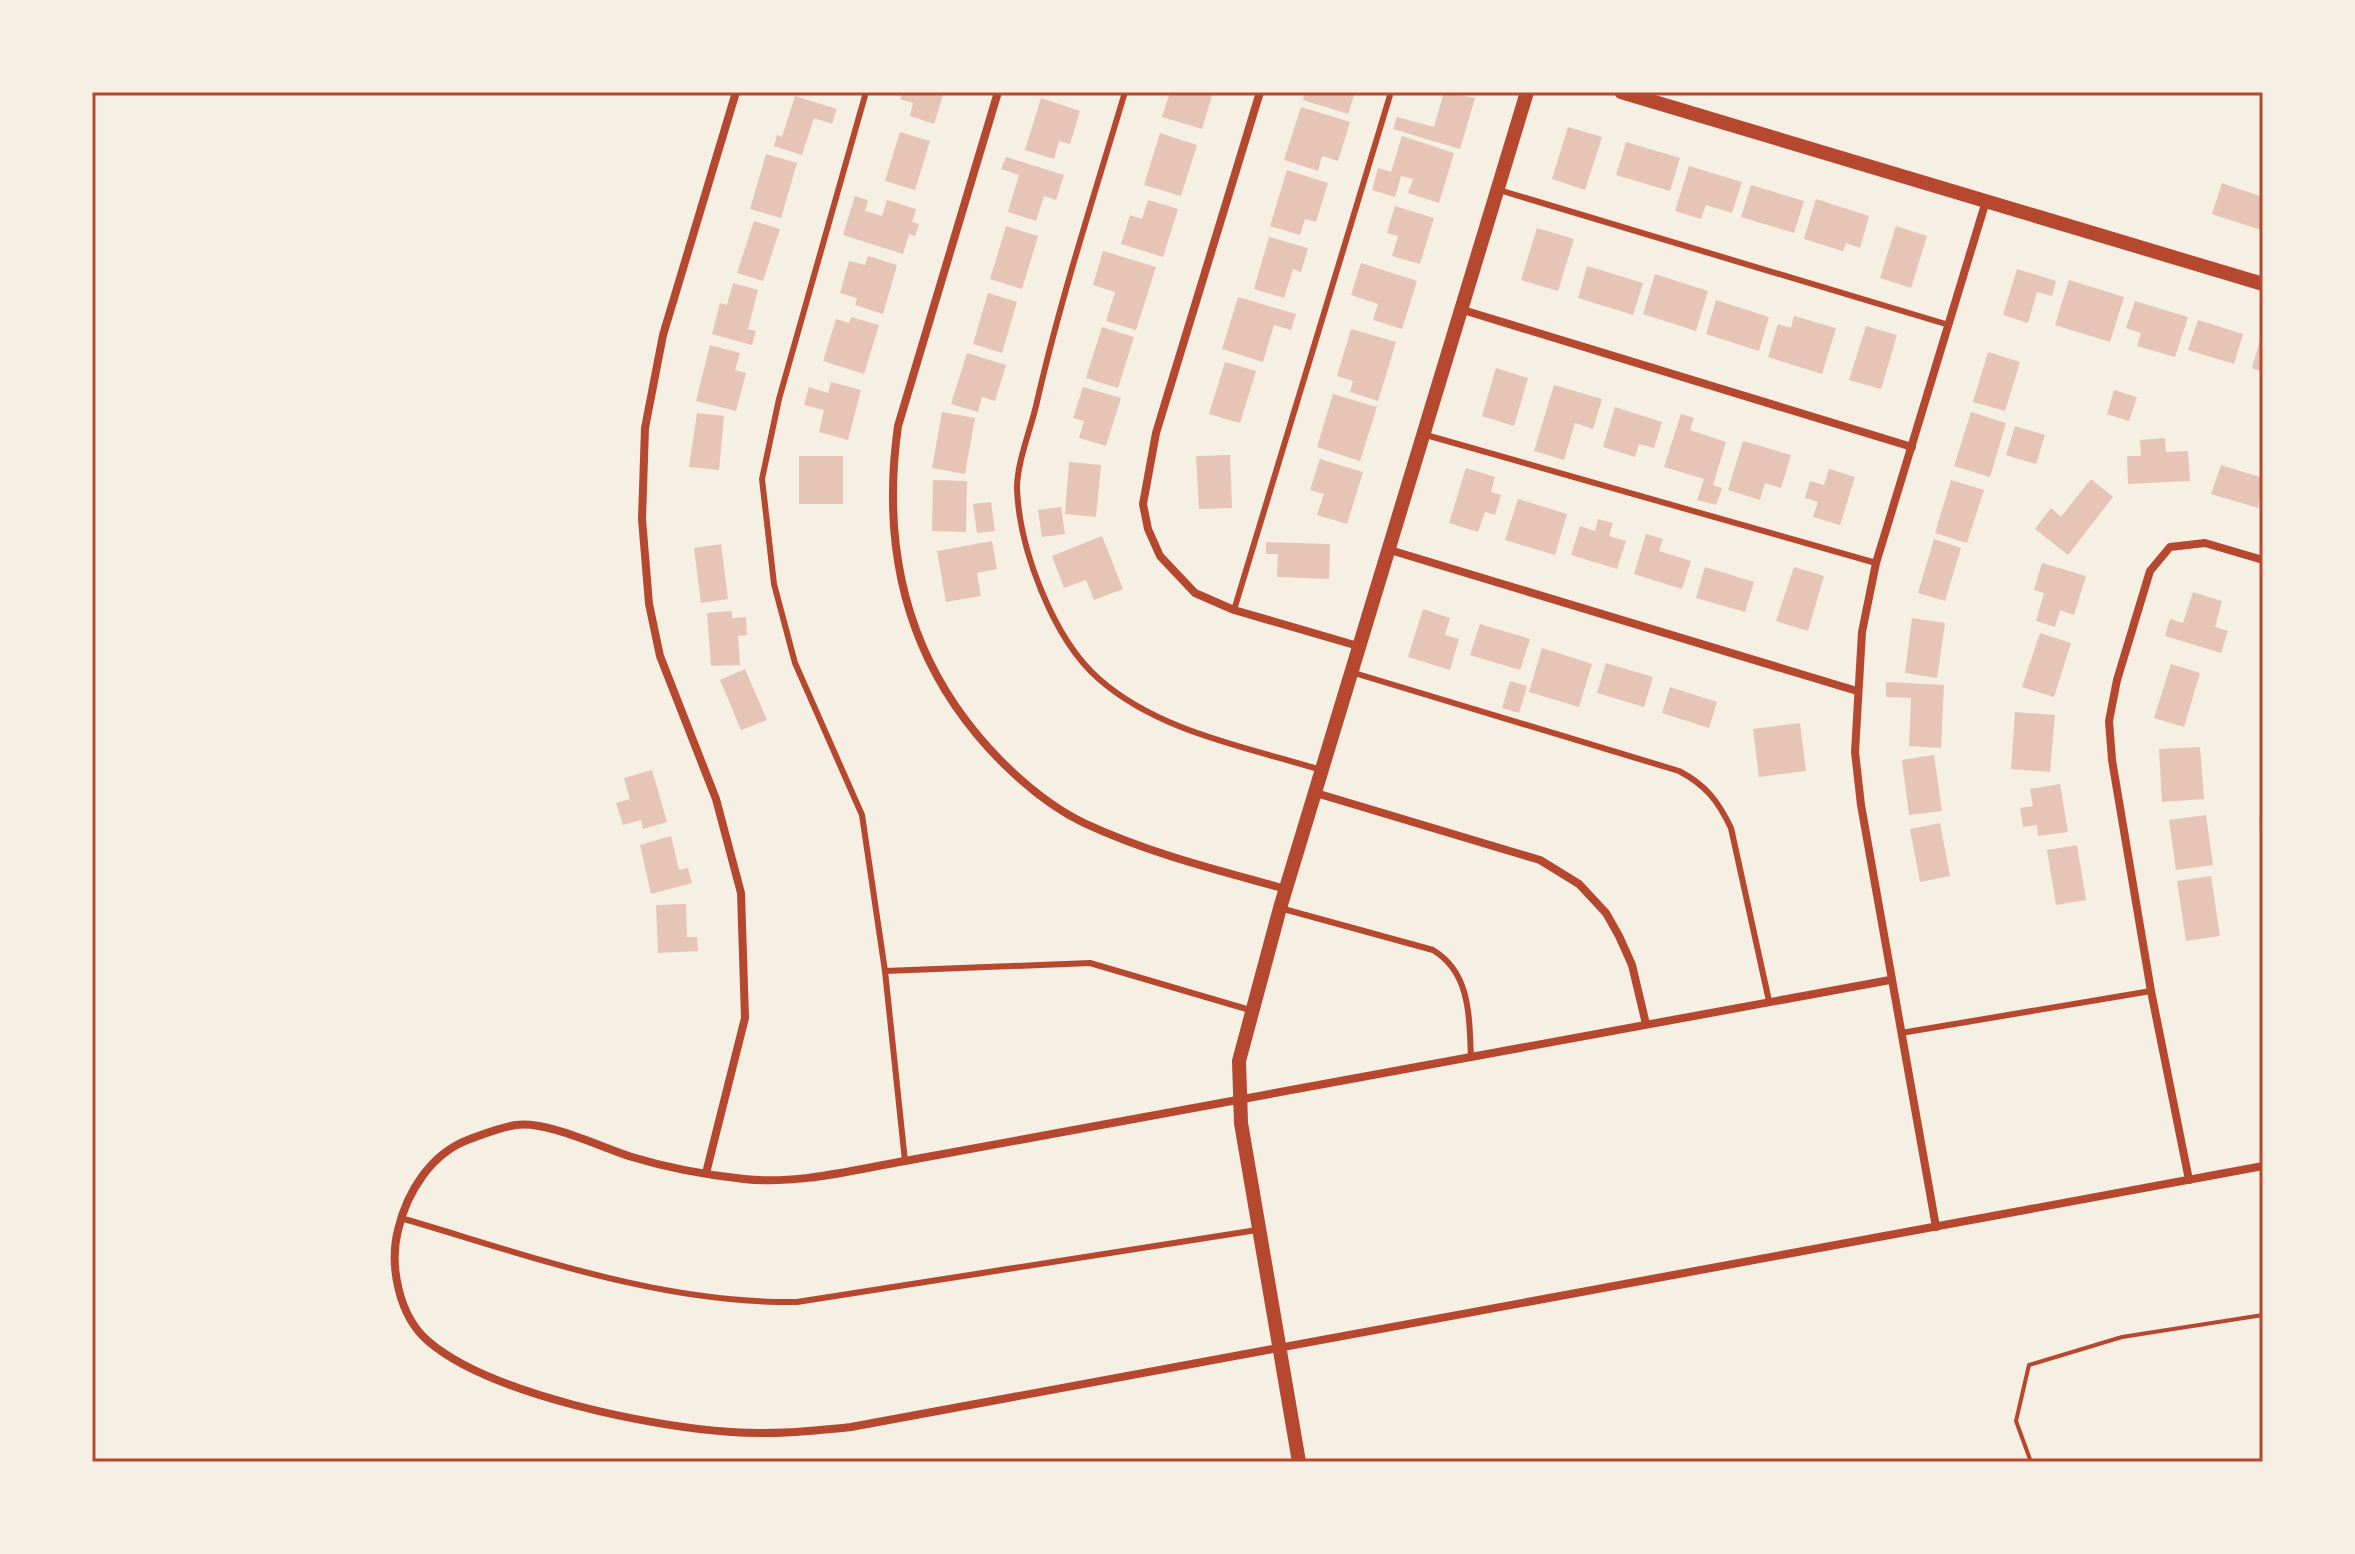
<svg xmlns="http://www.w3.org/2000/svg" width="2355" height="1554" font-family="'Sofia Sans Condensed',sans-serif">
  <rect width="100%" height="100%" fill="#f6efe4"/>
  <!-- building -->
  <g fill="#e6c5b7">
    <path d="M903 92H944L934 124 910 116 913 103 900 99Z"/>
    <path d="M1170 92H1213L1202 129 1162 117Z"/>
    <path d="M1305 92H1355L1348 114 1303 100Z"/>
    <path d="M1444 92 1475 98 1460 149 1393 129 1397 117 1434 127Z"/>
    <path d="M795 96 837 109 832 124 814 118 802 155 774 146 777 135 782 137Z"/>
    <path d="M1041 98 1080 111 1070 144 1059 141 1054 159 1025 150Z"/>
    <path d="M1301 107 1350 122 1338 161 1322 156 1318 171 1284 160Z"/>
    <path d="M1568 127 1602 137 1585 190 1552 179Z"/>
    <path d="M900 132 930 141 915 190 885 181Z"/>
    <path d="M1160 133 1197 145 1181 196 1144 185Z"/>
    <path d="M1402 136 1454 153 1439 203 1408 193 1413 179 1401 176 1395 197 1372 190 1378 168 1391 172Z"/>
    <path d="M1626 142 1680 158 1670 191 1616 175Z"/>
    <path d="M766 154 797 163 781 218 750 209Z"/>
    <path d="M1006 157 1064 175 1056 200 1044 196 1036 221 1008 212 1019 175 1001 169Z"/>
    <path d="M1689 166 1742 182 1732 213 1706 205 1701 219 1675 211Z"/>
    <path d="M1287 170 1328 183 1316 222 1305 219 1300 235 1270 226Z"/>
    <path d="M2222 183 2263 197 2261 230 2212 214Z"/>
    <path d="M1751 185 1804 201 1794 233 1741 217Z"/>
    <path d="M855 196 868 200 865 211 882 216 887 200 916 209 912 222 919 224 915 236 909 234 903 254 843 235Z"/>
    <path d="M1816 199 1869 216 1860 248 1846 243 1843 251 1804 239Z"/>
    <path d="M1148 200 1178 209 1163 257 1121 244 1130 215 1142 219Z"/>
    <path d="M1395 206 1434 218 1420 264 1392 256 1398 236 1387 233Z"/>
    <path d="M754 221 780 229 763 281 737 273Z"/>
    <path d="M1006 226 1038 236 1022 289 990 279Z"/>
    <path d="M1896 226 1927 236 1911 288 1880 278Z"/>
    <path d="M1537 228 1574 239 1558 291 1521 280Z"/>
    <path d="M1269 237 1308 248 1301 272 1293 269 1284 298 1254 289Z"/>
    <path d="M1103 251 1156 267 1136 330 1106 321 1115 292 1093 285Z"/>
    <path d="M868 256 897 265 883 314 855 305 857 298 840 293 849 261 865 265Z"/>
    <path d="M1361 263 1417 281 1402 329 1373 320 1378 304 1351 295Z"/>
    <path d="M1587 266 1643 283 1633 315 1578 298Z"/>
    <path d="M2017 269 2056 281 2052 296 2037 292 2028 323 2003 315Z"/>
    <path d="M1655 274 1708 291 1696 331 1643 314Z"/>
    <path d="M2069 280 2124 297 2110 342 2055 325Z"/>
    <path d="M733 283 758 290 748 329 756 331 752 345 712 334 720 303 727 305Z"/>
    <path d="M988 293 1017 302 1002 353 973 344Z"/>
    <path d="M1238 297 1296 314 1291 330 1274 325 1263 362 1222 349Z"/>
    <path d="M1716 300 1769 317 1759 351 1706 334Z"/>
    <path d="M2135 301 2188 317 2175 357 2137 346 2141 333 2126 328Z"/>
    <path d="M1794 316 1836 328 1822 374 1768 357 1778 324 1791 328Z"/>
    <path d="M851 317 879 325 864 374 823 361 836 319 849 323Z"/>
    <path d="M2198 320 2243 334 2234 364 2188 350Z"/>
    <path d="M1866 326 1897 335 1881 389 1849 380Z"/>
    <path d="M1102 327 1134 337 1118 388 1086 378Z"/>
    <path d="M1351 329 1396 342 1378 401 1350 392 1353 381 1337 376Z"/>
    <path d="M2260 340 2263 341V372L2252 368Z"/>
    <path d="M710 345 740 353 735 370 746 373 736 411 696 401Z"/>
    <path d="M1988 352 2020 362 2005 411 1973 402Z"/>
    <path d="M967 353 1006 365 995 401 982 397 978 412 951 404Z"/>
    <path d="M1225 362 1256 371 1240 423 1209 414Z"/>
    <path d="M1496 368 1528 378 1514 426 1482 416Z"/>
    <path d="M831 382 861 390 848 440 819 432 824 410 804 405 809 387 828 393Z"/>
    <path d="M1554 385 1602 399 1593 429 1575 423 1564 460 1534 451Z"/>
    <path d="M1083 387 1121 398 1106 446 1079 438 1084 421 1073 418Z"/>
    <path d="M2114 390 2137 397 2129 421 2107 414Z"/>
    <path d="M1333 394 1377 407 1360 461 1317 447Z"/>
    <path d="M1615 407 1662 422 1654 448 1639 444 1635 457 1603 447Z"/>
    <path d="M942 412 975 418 965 474 932 468Z"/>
    <path d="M1971 412 2006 423 1990 477 1954 466Z"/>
    <path d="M697 413 724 416 719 470 689 467Z"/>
    <path d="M1681 414 1694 418 1690 430 1726 442 1713 485 1722 488 1716 505 1697 500 1704 479 1664 467Z"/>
    <path d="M2015 426 2045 435 2036 464 2006 455Z"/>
    <path d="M2165 438 2166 452 2188 451 2190 481 2128 484 2127 456H2141L2140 440Z"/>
    <path d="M1743 441 1791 455 1781 488 1765 483 1760 500 1728 490Z"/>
    <path d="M1230 455 1232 508 1199 509 1196 456Z"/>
    <rect x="799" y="456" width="44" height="48"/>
    <path d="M1320 459 1363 472 1347 524 1317 515 1324 494 1310 490Z"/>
    <path d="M1069 462 1101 465 1096 517 1065 514Z"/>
    <path d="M2221 465 2263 478 2258 508 2211 494Z"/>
    <path d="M1466 468 1495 477 1491 492 1501 495 1495 515 1485 512 1478 532 1449 523Z"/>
    <path d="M1829 469 1855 477 1840 525 1813 517 1818 502 1805 498 1810 481 1824 485Z"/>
    <path d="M2091 479 2113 497 2068 555 2035 529 2051 508 2061 517Z"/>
    <path d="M933 480 967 481 966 532 932 531Z"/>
    <path d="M1951 480 1984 490 1967 543 1935 533Z"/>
    <path d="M1518 499 1567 514 1555 555 1505 540Z"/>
    <path d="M991 502 995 531 977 533 973 504Z"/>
    <path d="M1061 507 1065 534 1042 537 1038 510Z"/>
    <path d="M1598 519 1613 523 1609 536 1626 541 1617 569 1571 555 1580 526 1595 531Z"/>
    <path d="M1646 534 1663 539 1659 551 1691 561 1682 589 1634 574Z"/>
    <path d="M1102 536 1123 589 1094 600 1086 580 1064 588 1052 556Z"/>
    <path d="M1934 539 1961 548 1945 601 1918 593Z"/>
    <path d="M992 541 997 569 977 573 981 596 946 602 937 551Z"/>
    <path d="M1266 542 1330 544 1329 579 1277 577 1278 554H1266Z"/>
    <path d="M721 544 728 599 701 603 694 548Z"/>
    <path d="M2042 563 2086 576 2074 615 2060 610 2055 627 2036 621 2044 593 2034 590Z"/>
    <path d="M1705 567 1754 582 1745 612 1696 598Z"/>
    <path d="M1794 567 1824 576 1808 631 1776 621Z"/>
    <path d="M2193 592 2222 601 2215 627 2228 631 2221 653 2165 636 2170 619 2183 623Z"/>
    <path d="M1423 609 1450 618 1445 635 1459 639 1450 670 1408 657Z"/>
    <path d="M732 611V618L746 617 747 635 738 636 740 665 711 666 707 613Z"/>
    <path d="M1912 618 1945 623 1937 678 1905 673Z"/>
    <path d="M1480 624 1530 639 1520 670 1470 655Z"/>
    <path d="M2040 633 2071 643 2054 697 2022 687Z"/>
    <path d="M1542 648 1592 664 1579 707 1529 692Z"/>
    <path d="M1606 663 1653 677 1644 707 1597 693Z"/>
    <path d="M2171 664 2200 673 2184 727 2154 718Z"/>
    <path d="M745 669 767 720 741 730 720 680Z"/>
    <path d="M1510 681 1527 686 1519 713 1502 708Z"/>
    <path d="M1886 682 1944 685 1941 748 1909 746 1911 698 1886 697Z"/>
    <path d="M1670 687 1717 702 1709 728 1662 713Z"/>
    <path d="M2015 712 2055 715 2050 772 2011 769Z"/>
    <path d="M1800 723 1806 771 1759 777 1753 729Z"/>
    <path d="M2200 747 2204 799 2162 802 2159 749Z"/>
    <path d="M1934 755 1942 811 1909 815 1902 760Z"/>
    <path d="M652 770 667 822 643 829 641 820 623 825 616 803 630 799 624 778Z"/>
    <path d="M2060 784 2068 832 2038 836 2037 825 2023 827 2020 808 2033 806 2030 789Z"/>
    <path d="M2206 815 2213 865 2176 870 2169 820Z"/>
    <path d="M2263 816V849H2261L2259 817Z"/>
    <path d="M1940 823 1950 876 1920 882 1910 829Z"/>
    <path d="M671 836 679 870 688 868 692 883 651 894 640 845Z"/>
    <path d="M2077 845 2086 900 2056 905 2047 850Z"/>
    <path d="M2211 876 2220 936 2186 941 2177 881Z"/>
    <path d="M686 904 687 937H697L698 951 658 953 656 905Z"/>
  </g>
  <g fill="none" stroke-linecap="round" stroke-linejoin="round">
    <!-- path -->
    <path stroke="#b5482f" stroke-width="4" d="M2031 1462 2016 1421 2029 1365 2122 1337 2263 1315"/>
    <!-- service -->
    <g stroke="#b5482f" stroke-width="6">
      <path d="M866 92 779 399 762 479 774 584 795 663 862 815 885 971 905 1161"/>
      <path d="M1125 92C1094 196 1060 300 1036 406 1030 431 1017 463 1017 488 1019 548 1053 639 1099 679 1159 732 1247 747 1321 770"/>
      <path d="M1499 190 1949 325"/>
      <path d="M1426 435 1876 563"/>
      <path d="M1234 610 1391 92"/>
      <path d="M1351 672 1679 771C1706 785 1718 801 1731 828L1769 1001"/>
      <path d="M1280 908 1433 950C1471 973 1469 1017 1471 1058"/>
      <path d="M885 971 1090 963 1250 1010"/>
      <path d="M1901 1033 2151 991"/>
      <path d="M401 1218C531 1256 660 1304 797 1302L1257 1230"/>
    </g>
    <!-- minor -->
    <g stroke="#b5482f" stroke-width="8">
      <path d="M998 92 898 426C880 554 909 668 1001 761 1025 785 1053 808 1084 823 1148 853 1217 870 1286 889"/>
      <path d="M1260 92 1156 433 1143 504 1148 529 1160 556 1195 593 1234 610 1358 646"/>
      <path d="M1463 310 1912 447"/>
      <path d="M1390 550 1857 691"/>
      <path d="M1316 793 1540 860 1579 884 1606 913 1619 936 1632 965 1646 1024"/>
      <path d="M1890 980 905 1161C853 1170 797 1185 744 1179 706 1175 668 1168 632 1157 600 1147 549 1121 516 1125 501 1127 484 1134 470 1139 431 1153 407 1192 398 1230 389 1266 399 1316 428 1341 489 1394 651 1427 731 1432 772 1435 811 1431 851 1427L2263 1166"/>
      <path d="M706 1173 745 1018 741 893 716 799 660 656 649 604 642 519 645 428 663 335 736 92"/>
      <path d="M2189 1180 2151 991 2112 760 2109 721 2117 680 2150 571 2170 547 2205 543 2263 560"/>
      <path d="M1936 1227 1861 805 1855 752 1862 632 1876 563 1986 201"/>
    </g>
    <!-- tertiary -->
    <g stroke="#b5482f" stroke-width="14">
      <path d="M1621 92 2263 284"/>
      <path d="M1299 1462 1241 1123 1239 1061 1280 908 1527 92"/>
    </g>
  </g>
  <!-- border -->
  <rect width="2355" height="1554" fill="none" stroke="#f6efe4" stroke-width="188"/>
  <rect x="94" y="94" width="2167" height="1366" fill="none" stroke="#b5482f" stroke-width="3"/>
</svg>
